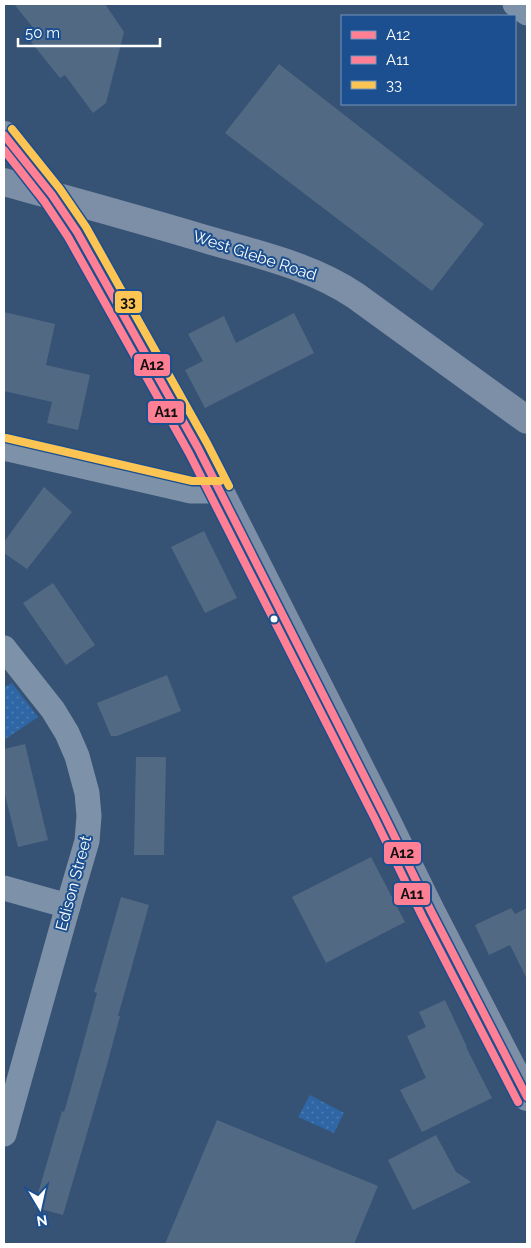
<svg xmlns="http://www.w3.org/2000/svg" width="531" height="1248" font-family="Raleway,sans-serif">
  <defs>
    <pattern id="grass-dots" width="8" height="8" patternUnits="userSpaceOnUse" patternTransform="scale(1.25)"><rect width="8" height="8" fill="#2f66a5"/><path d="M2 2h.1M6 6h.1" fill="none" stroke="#4e7db2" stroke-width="1.8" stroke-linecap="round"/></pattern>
  </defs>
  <rect width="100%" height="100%" fill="#365274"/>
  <!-- grass -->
  <g fill="url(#grass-dots)">
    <path d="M12 683 38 717 4 740V687Z"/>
    <path d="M310 1095 344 1113 334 1133 298 1117Z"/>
  </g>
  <!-- building -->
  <g fill="#526984">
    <path d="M14 4H105L124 32 106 103 93 113 65 75 60 78 27 37 35 30Z"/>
    <path d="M279 64 484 224 432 291 225 133Z"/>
    <path d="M4 312 55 324 46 365 90 375 78 430 47 423 52 402 4 391Z"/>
    <path d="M294 313 314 353 205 408 185 370 203 361 188 334 224 316 236 343Z"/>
    <path d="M44 487 72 512 27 569 4 553V542Z"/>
    <path d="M204 531 237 598 205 613 171 547Z"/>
    <path d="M53 583 95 645 66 665 23 603Z"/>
    <path d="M167 675 181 711 117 736H111L97 703Z"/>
    <path d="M25 744 48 840 18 847 4 791V749Z"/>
    <path d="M136 757H166L164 855H134Z"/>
    <path d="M371 857 405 922 326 963 292 897Z"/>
    <path d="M121 897 149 905 118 1016H120L107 1065 63 1215 34 1207 62 1111 64 1112 71 1088 97 993 94 992Z"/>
    <path d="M511 908 515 914 527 908V979L510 945 489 955 475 925Z"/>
    <path d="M445 1000 467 1047H466L492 1098 422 1132 400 1090 426 1078 407 1036 426 1027 419 1012Z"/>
    <path d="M217 1120 378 1186 354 1244H165Z"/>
    <path d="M436 1135 456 1172 471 1182 413 1210 388 1160Z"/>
  </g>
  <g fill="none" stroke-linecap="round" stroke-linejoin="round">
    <!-- minor -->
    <g stroke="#7d92a8" stroke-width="25">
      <path d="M515 4 527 13"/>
      <path d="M4 448 191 491H220"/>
      <path d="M4 648 53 710 67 733 77 756 87 793 89 816 87 841 68 906 4 1134"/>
      <path d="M4 888 68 906"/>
    </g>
    <!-- major -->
    <g stroke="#7d8ea7" stroke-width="28">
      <path d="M4 135 25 160 52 195 77 232 198 448 384 815 431 911 527 1097"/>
      <path d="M4 182C73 201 143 220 212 241 261 255 313 267 356 296L527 420"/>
    </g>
    <defs>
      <path id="bus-1" d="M4 135 52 195 77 232 198 448 384 815 431 911 527 1097"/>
      <path id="bus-2" d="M4 150 44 201 68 237 189 453 375 819 422 916 518 1102"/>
      <g id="bus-3">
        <path d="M12 129 60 189 86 227 207 443 229 486"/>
        <path d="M6 438 192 481H220"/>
      </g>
    </defs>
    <!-- bus-1 casing -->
    <use href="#bus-1" stroke="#1b4f8f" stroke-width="11"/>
    <!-- bus-2 casing -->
    <use href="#bus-2" stroke="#1b4f8f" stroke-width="11"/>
    <!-- bus-3 casing -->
    <use href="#bus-3" stroke="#1b4f8f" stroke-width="11"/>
    <!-- bus-1 -->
    <use href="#bus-1" stroke="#ff8094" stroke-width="8"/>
    <!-- bus-2 -->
    <use href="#bus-2" stroke="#ff8094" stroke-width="8"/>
    <!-- bus-3 -->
    <use href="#bus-3" stroke="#fcc553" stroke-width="8"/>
  </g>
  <!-- markers -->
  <circle fill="#fff" stroke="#1b4f8f" stroke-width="2" cx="274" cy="619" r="4.5"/>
  <g text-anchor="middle" stroke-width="4" stroke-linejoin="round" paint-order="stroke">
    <!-- street labels -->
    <g font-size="16" fill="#fff" stroke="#1b4f8f">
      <text transform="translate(255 255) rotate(18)" y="6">West Glebe Road</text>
      <text transform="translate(73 883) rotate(-75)" y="6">Edison Street</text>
    </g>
  </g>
  <g stroke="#1b4f8f" stroke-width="2">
    <rect x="114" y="290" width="29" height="24" rx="5" fill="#fcc553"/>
    <rect x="133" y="353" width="38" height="24" rx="5" fill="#ff8094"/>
    <rect x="147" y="400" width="38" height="24" rx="5" fill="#ff8094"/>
    <rect x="383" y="841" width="39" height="24" rx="5" fill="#ff8094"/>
    <rect x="393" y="882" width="38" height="24" rx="5" fill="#ff8094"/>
  </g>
  <g font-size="14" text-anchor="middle" font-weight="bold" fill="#111">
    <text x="128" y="307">33</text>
    <text x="152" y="370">A12</text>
    <text x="166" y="417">A11</text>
    <text x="402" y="858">A12</text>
    <text x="412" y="899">A11</text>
  </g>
  <!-- border -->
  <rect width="531" height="1248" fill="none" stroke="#ffffff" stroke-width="10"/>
  <!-- legend -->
  <rect x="341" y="15" width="175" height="90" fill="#1b4f8f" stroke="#7695bc"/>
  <rect x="351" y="31" width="25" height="8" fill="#ff8094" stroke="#7695bc"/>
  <text x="386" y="40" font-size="15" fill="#ffffff">A12</text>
  <rect x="351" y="56" width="25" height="8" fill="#ff8094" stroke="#7695bc"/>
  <text x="386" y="65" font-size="15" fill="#ffffff">A11</text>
  <rect x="351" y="81" width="25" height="8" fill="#fcc553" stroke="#7695bc"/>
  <text x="386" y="90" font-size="15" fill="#ffffff">33</text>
  <!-- north arrow -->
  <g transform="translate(40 1208) rotate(171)" stroke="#1b4f8f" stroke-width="4" paint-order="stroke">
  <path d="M0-4L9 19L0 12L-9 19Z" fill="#ffffff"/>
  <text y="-8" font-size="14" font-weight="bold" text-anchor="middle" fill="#ffffff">N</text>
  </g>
  <!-- scale -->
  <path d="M18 38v8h142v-8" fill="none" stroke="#ffffff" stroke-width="2.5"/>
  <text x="25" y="38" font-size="15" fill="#ffffff" stroke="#1b4f8f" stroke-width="4" paint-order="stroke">50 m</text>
</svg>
